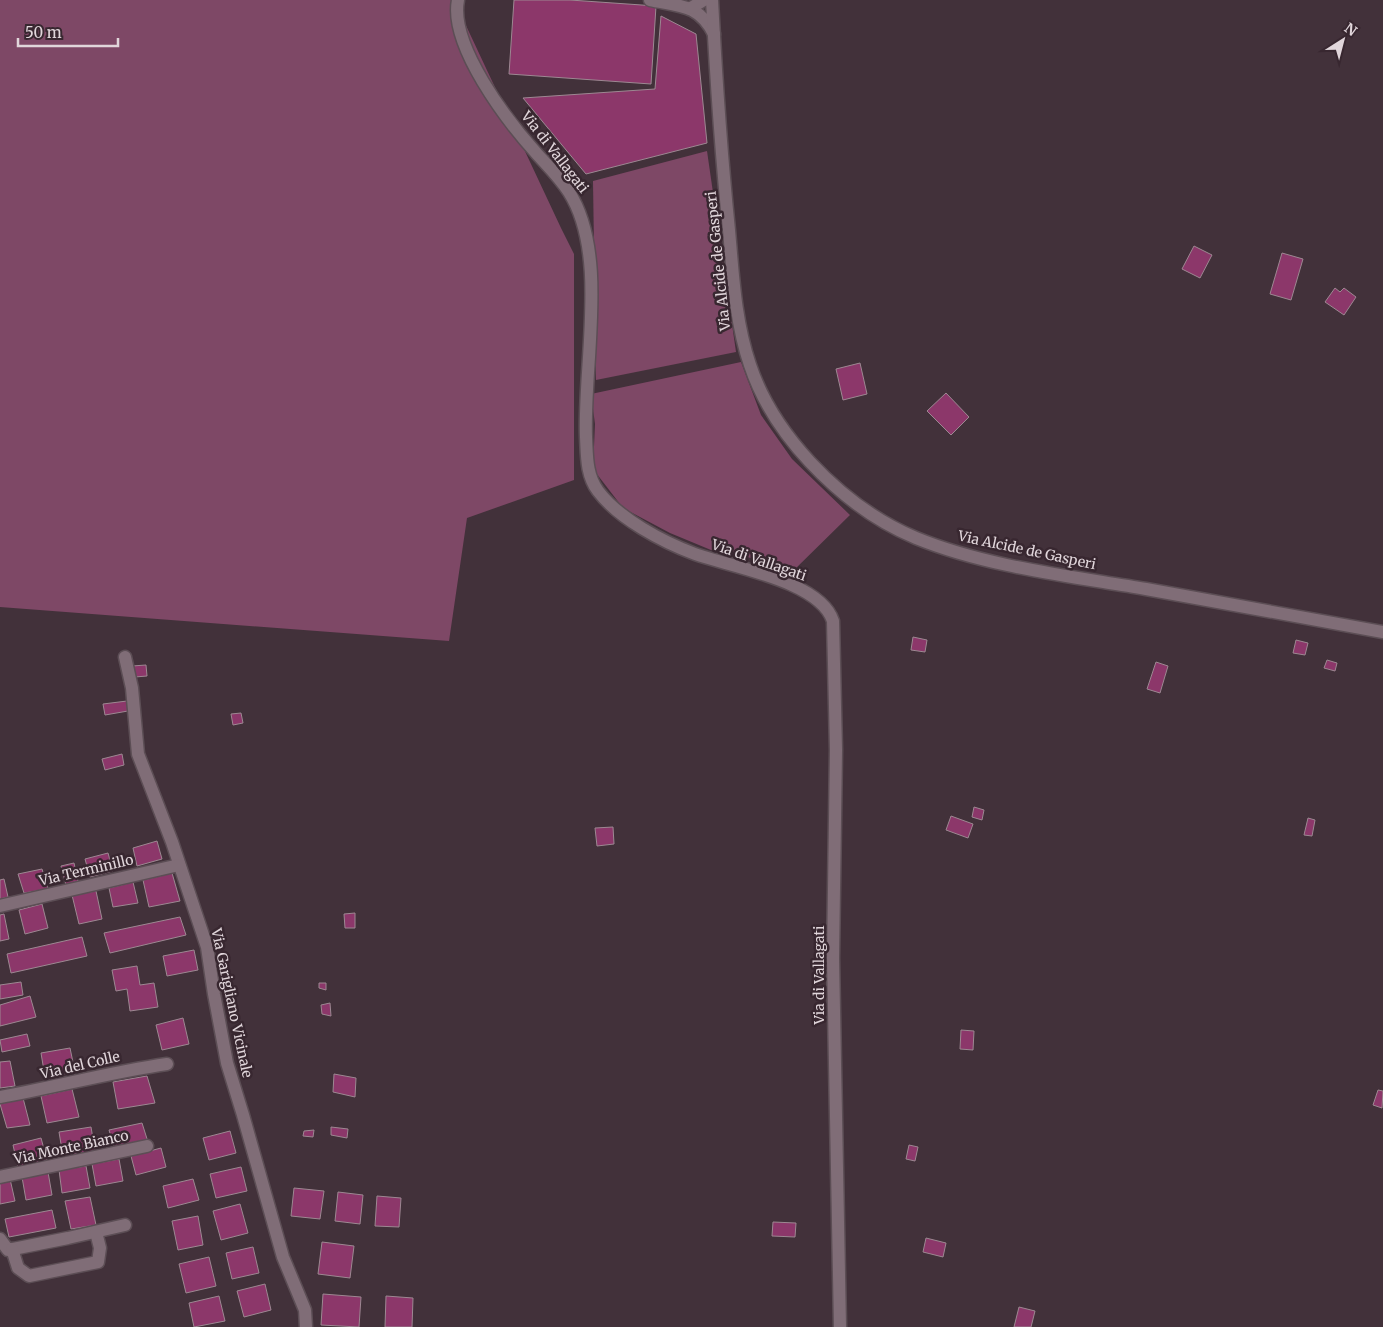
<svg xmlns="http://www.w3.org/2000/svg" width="1383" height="1327" font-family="Merriweather,serif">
  <rect width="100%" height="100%" fill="#42313a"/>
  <!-- green -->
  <g fill="#7e4866">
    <path d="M0 0H454L561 228 574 254V480L467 518 449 641 0 607Z"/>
    <path d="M707 151 736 352 596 380 593 181Z"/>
    <path d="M741 362 761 415 792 459 850 515 791 573 745 556 711 550 670 533 623 508 593 469 595 424 591 394Z"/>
  </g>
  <!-- building -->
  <g fill="#8c376a" stroke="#9d8892">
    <path d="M514 0H570L656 6 651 84 509 74Z"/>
    <path d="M661 16 696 34 707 143 586 174 523 98 655 89Z"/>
    <path d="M1194 246 1212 255 1200 278 1182 269Z"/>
    <path d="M1282 253 1303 259 1291 300 1270 294Z"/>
    <path d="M1335 288 1340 292 1344 288 1356 297 1344 315 1325 302Z"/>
    <path d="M860 363 867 394 843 400 836 369Z"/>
    <path d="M946 393 969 417 951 435 927 411Z"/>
    <path d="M913 637 927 640 925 652 911 650Z"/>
    <path d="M1296 640 1308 643 1305 655 1293 653Z"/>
    <path d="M1327 660 1337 663 1335 671 1324 668Z"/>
    <path d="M1156 662 1168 666 1160 693 1147 689Z"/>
    <path d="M146 665 147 676 135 677 132 666Z"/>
    <path d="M127 701 128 711 105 715 103 704Z"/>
    <path d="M241 713 243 723 233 725 231 714Z"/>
    <path d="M122 754 124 765 105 770 102 759Z"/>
    <path d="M974 807 984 810 982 820 972 817Z"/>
    <path d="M951 816 973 824 968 838 946 830Z"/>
    <path d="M1308 818 1315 820 1312 836 1304 835Z"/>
    <path d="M613 827 614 844 597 846 595 828Z"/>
    <path d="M157 841 162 859 137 866 133 848Z"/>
    <path d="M108 853 113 871 90 877 85 859Z"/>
    <path d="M74 863 78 881 66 885 61 866Z"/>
    <path d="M42 869 48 889 24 893 18 874Z"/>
    <path d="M172 873 180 901 149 907 143 880Z"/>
    <path d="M4 879 8 897 0 899V880Z"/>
    <path d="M133 882 138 903 113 907 109 888Z"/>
    <path d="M96 891 102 919 79 924 72 895Z"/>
    <path d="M42 904 48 928 25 934 19 910Z"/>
    <path d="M355 913V928H345L344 914Z"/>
    <path d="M4 914 9 939 0 941V915Z"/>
    <path d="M180 917 186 935 110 953 104 933Z"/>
    <path d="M82 937 87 956 11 973 7 954Z"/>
    <path d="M194 950 198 970 167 976 163 956Z"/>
    <path d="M137 966 140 985 154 983 158 1007 130 1011 127 989 116 991 112 970Z"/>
    <path d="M21 982 23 995 0 999V985Z"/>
    <path d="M319 983H326V990L319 988Z"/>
    <path d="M30 996 36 1017 0 1026V1005Z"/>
    <path d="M330 1003 331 1016 322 1014 321 1005Z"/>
    <path d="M183 1018 189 1044 162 1050 156 1025Z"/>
    <path d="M961 1030 974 1031 973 1050 960 1049Z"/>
    <path d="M27 1034 30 1046 2 1052 0 1040Z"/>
    <path d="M70 1048 75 1072 45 1077 41 1053Z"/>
    <path d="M10 1061 15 1086 0 1088V1062Z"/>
    <path d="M334 1074 356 1078 355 1097 333 1092Z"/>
    <path d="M147 1076 155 1103 118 1109 113 1082Z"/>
    <path d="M72 1089 79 1117 47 1123 41 1096Z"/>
    <path d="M1378 1090 1383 1091 1382 1108 1373 1105Z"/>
    <path d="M23 1098 30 1125 7 1128 0 1104Z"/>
    <path d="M142 1123 148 1142 114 1147 109 1130Z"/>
    <path d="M91 1127 95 1151 63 1156 59 1132Z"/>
    <path d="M331 1127 348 1129 347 1138 331 1135Z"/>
    <path d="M314 1130 313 1137 303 1136 304 1131Z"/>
    <path d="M230 1131 236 1153 209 1160 203 1138Z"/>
    <path d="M41 1138 47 1160 18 1167 13 1145Z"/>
    <path d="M909 1145 918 1147 915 1161 906 1159Z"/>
    <path d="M161 1148 166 1167 136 1175 131 1156Z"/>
    <path d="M119 1159 123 1181 96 1186 92 1164Z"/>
    <path d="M86 1166 90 1188 62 1193 59 1170Z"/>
    <path d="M241 1167 247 1191 216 1198 210 1174Z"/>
    <path d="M48 1172 52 1195 26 1200 22 1177Z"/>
    <path d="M10 1179 15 1201 0 1204V1182Z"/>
    <path d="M193 1179 199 1200 168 1208 163 1186Z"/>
    <path d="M294 1188 324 1191 320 1219 291 1216Z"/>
    <path d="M338 1192 363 1195 360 1224 335 1221Z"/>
    <path d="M377 1196 401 1198 399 1227 375 1226Z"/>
    <path d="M90 1197 96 1225 71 1229 65 1201Z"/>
    <path d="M240 1204 248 1233 221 1240 213 1211Z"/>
    <path d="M52 1210 56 1228 9 1237 5 1219Z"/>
    <path d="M198 1216 203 1245 178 1250 172 1221Z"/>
    <path d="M773 1222 796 1223 795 1237 772 1236Z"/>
    <path d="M926 1238 946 1243 943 1257 923 1252Z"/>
    <path d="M322 1242 354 1246 350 1278 318 1274Z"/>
    <path d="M253 1247 259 1273 232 1279 226 1253Z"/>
    <path d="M209 1257 216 1286 186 1293 179 1264Z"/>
    <path d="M265 1284 271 1310 244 1317 237 1291Z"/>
    <path d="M323 1294 361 1297 359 1327 321 1325Z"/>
    <path d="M219 1296 225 1321 194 1327 189 1303Z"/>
    <path d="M386 1296 413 1298 412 1327H385Z"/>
    <path d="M1019 1307 1035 1311 1031 1327H1014Z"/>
  </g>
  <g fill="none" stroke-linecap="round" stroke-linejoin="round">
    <defs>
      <g id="minor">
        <path d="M458 0C449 45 507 121 537 154 548 166 560 178 569 192 609 255 583 364 586 437 587 455 586 475 598 491 619 519 663 542 695 554 732 567 820 581 833 621L836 750 833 958 840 1327"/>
        <path d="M650 0C679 6 699 4 714 34"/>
        <path d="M691 8 704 0"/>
        <path d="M125 657 132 688 138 754 172 842 207 947 214 994 227 1063 243 1115 283 1257 305 1310 306 1327"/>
        <path d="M0 906 179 865"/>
        <path d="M0 1097C56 1087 111 1072 167 1064"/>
        <path d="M0 1177 147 1146"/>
        <path d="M0 1239 8 1250 68 1238 125 1225"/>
        <path d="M12 1249 18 1268 29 1276 98 1262 100 1248 96 1232"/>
      </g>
      <path id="tertiary" d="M712 0C716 77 721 153 729 230 733 275 735 321 750 365 762 401 783 433 810 462 840 494 875 521 916 538 987 567 1070 576 1146 589 1225 603 1304 617 1383 632"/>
    </defs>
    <!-- minor casing -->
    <use href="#minor" stroke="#5c4e55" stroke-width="15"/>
    <!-- tertiary casing -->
    <use href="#tertiary" stroke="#5c4e55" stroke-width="15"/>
    <!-- minor -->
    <use href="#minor" stroke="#806d77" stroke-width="12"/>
    <!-- tertiary -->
    <use href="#tertiary" stroke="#806d77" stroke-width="12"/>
  </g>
  <g text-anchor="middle" stroke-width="5" stroke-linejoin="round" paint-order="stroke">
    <!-- street labels -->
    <g font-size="14" fill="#e1d6db" stroke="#382730">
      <text transform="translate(555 152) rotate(52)" y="5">Via di Vallagati</text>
      <text transform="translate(718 261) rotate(-96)" y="5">Via Alcide de Gasperi</text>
      <text transform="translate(1027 550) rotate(12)" y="5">Via Alcide de Gasperi</text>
      <text transform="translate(759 560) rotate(19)" y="5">Via di Vallagati</text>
      <text transform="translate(86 870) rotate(-13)" y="5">Via Terminillo</text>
      <text transform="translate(819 975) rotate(-90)" y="5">Via di Vallagati</text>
      <text transform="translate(232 1003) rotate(78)" y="5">Via Garigliano Vicinale</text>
      <text transform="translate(80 1065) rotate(-13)" y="5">Via del Colle</text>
      <text transform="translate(71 1147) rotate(-12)" y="5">Via Monte Bianco</text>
    </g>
  </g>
  <!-- north arrow -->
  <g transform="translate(1343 40) rotate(36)" stroke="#382730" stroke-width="4" paint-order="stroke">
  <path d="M0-4L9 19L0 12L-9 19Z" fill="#e1d6db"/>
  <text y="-8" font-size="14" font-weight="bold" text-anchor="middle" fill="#e1d6db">N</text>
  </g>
  <!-- scale -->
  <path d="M18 38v8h100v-8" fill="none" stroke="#e1d6db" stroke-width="2.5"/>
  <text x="25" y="38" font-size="15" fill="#e1d6db" stroke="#382730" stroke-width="4" paint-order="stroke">50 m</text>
</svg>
